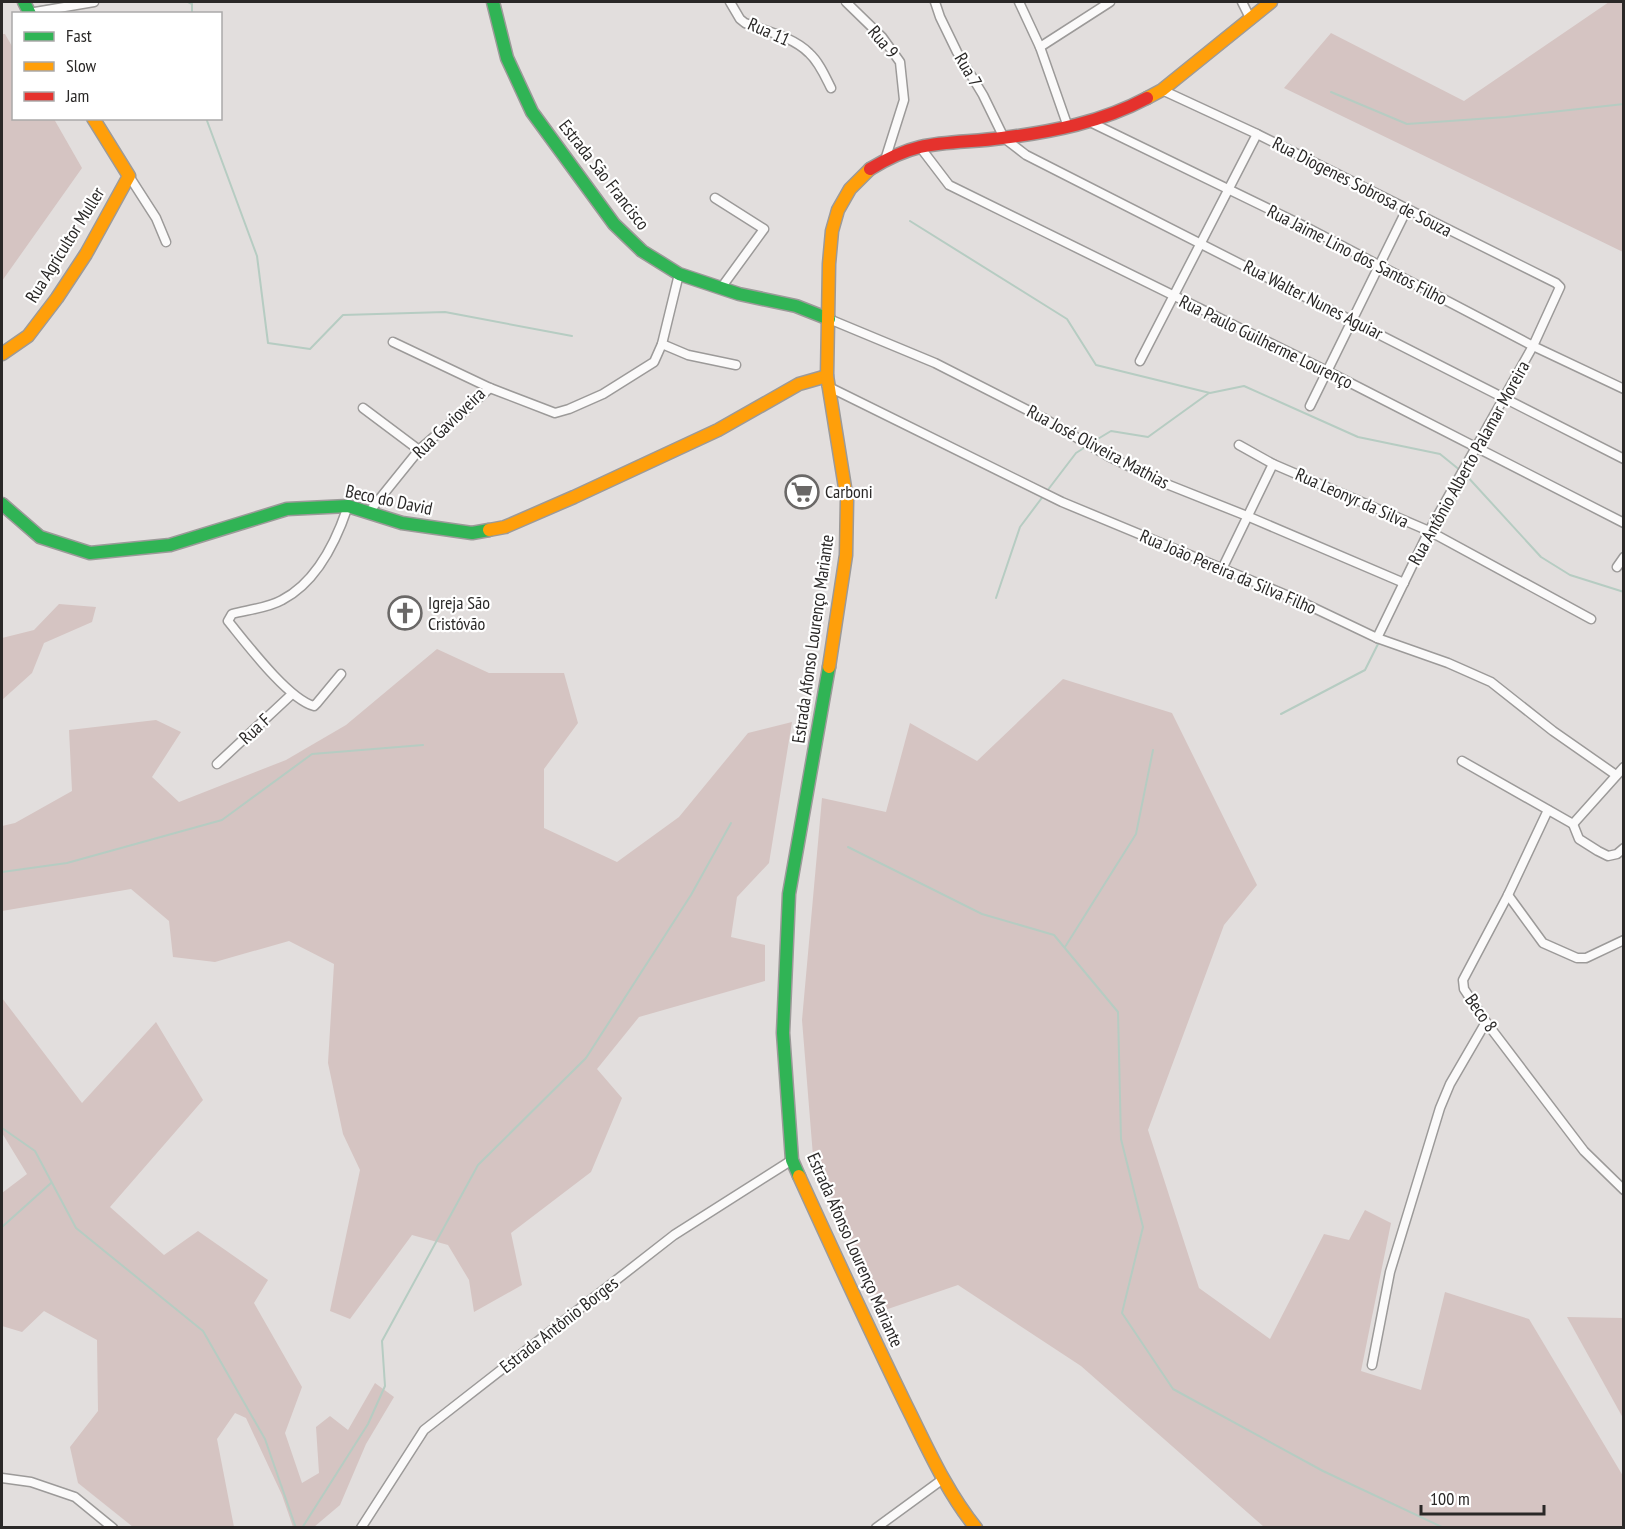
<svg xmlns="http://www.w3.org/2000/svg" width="1625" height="1529" font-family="'PT Sans Narrow',sans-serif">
  <rect width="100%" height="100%" fill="#e2dedd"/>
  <!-- green -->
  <g fill="#d5c4c2">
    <path d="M1609 2H1623V252L1284 88 1331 33 1464 101Z"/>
    <path d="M2 34H5L13 48 14 118 54 119 82 168 2 281Z"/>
    <path d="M59 604 96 607 92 622 44 643 32 673 2 700V638L34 630Z"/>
    <path d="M437 649 489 673H564L578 723 544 769V828L617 862 679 817 748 733 792 722 769 863 737 897 731 937 765 945V981L639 1017 597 1069 622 1098 591 1172 511 1233 522 1285 474 1312 469 1280 448 1245 412 1235 350 1319 330 1311 360 1170 343 1134 328 1063 334 964 289 941 215 962 173 957 169 921 131 889 2 911V826L15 823 72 791 69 730 156 720 181 732 152 777 179 802 286 760 346 725Z"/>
    <path d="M1063 679 1172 713 1257 885 1224 925 1148 1130 1199 1288 1270 1339 1324 1234 1349 1240 1365 1210 1391 1223 1361 1371 1421 1390 1445 1292 1529 1319 1623 1476V1527H1264L1081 1366 958 1285 882 1311 813 1156 802 1020 822 798 886 812 910 723 977 761Z"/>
    <path d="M2 998 82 1103 156 1022 203 1100 110 1207 164 1255 198 1231 268 1280 254 1303 302 1387 285 1433 302 1483 319 1473 316 1427 330 1416 348 1430 375 1383 394 1397 366 1444 340 1505 314 1527H293L282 1495 246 1418 235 1413 217 1439 234 1527H133L78 1483 70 1447 98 1411 97 1340 44 1311 22 1332 2 1326V1193L27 1174 2 1133Z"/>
    <path d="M1567 1317 1623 1318V1418Z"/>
  </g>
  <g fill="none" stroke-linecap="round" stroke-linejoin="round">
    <!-- stream -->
    <g stroke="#b6ccc2" stroke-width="2">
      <path d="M188 2 192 4V14"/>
      <path d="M33 8 66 2"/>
      <path d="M1331 92 1407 124 1506 117 1624 104"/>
      <path d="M206 118 257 256 268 343 310 349 343 315 445 312 572 336"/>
      <path d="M910 221 1067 319 1096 365 1210 393 1244 386 1358 437 1440 454 1461 471"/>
      <path d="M1091 443 1111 431 1148 437 1209 393"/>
      <path d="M1465 474 1541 557 1570 575 1624 592"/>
      <path d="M1047 491 1076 453 1087 446"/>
      <path d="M1424 551 1468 477"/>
      <path d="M996 598 1020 527 1044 495"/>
      <path d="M1281 714 1365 670 1379 642"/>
      <path d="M848 847 982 914 1054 935 1118 1012 1121 1139 1143 1227 1122 1313 1173 1389 1323 1471 1444 1528"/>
      <path d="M2 872 67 863 222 820 312 754 423 745"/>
      <path d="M1065 947 1136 834 1153 750"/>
      <path d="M2 1128 35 1151 76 1228 203 1331 265 1439 296 1528"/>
      <path d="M2 1227 51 1183"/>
      <path d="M302 1528 368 1424 385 1386 382 1341 478 1165 586 1058 691 895 731 823"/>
    </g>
    <defs>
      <g id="street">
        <path d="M730 2 740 19 745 23C766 31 793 37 809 53 819 62 825 76 831 88"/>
        <path d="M846 2 882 37 900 62 904 100 885 160"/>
        <path d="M935 2 940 17 957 52 983 95 1004 138 1026 155 1624 459"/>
        <path d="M1019 2 1040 47 1068 127"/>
        <path d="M1242 2 1251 20"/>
        <path d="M29 13 94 2"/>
        <path d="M1040 47 1110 2"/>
        <path d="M1162 90 1257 134 1556 283 1560 287 1533 346 1429 531 1377 638"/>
        <path d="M1090 122 1306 227 1533 346 1624 389"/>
        <path d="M920 147 949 185 1327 371 1624 523"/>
        <path d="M129 176 156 218 166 242"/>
        <path d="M715 198 764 229 721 288"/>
        <path d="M829 319 935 363 1045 419 1108 456 1159 481 1247 516 1404 583"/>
        <path d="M393 342 490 388 555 413 569 409 603 394 654 362 662 344 679 274"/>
        <path d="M662 344 688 355 736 365"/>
        <path d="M1140 361 1257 134"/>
        <path d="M827 386 1062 502 1291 597 1377 638 1448 663 1491 682 1553 731 1616 775"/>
        <path d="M1310 406 1407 209"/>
        <path d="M363 408 419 450"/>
        <path d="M1239 445 1273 464 1429 531 1591 619"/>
        <path d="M369 512 419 450 490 388"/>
        <path d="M1617 567 1624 557"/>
        <path d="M1222 569 1273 464"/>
        <path d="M341 674 317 703 314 706C288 699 246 643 228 621L232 614C247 610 268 608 282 600 317 582 336 542 348 506"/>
        <path d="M1462 761 1573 824 1624 767"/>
        <path d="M217 764 292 694"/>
        <path d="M1548 810 1508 895 1463 980 1464 989 1486 1022 1584 1151 1624 1190"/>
        <path d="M1573 824 1579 839 1598 851 1608 856 1617 854 1624 848"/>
        <path d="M1508 895 1543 943 1577 958H1586L1624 940"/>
        <path d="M1372 1365 1390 1272 1440 1108 1450 1084 1486 1022"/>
        <path d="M2 1478 31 1482 75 1497 113 1528"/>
        <path d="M361 1528 424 1430 674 1235 792 1160"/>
        <path d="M876 1528 943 1479"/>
      </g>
      <g id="fast">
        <path d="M24 2 30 14"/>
        <path d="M493 2 507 58 532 112 614 224 642 251 679 274 739 294 796 306 829 319"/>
        <path d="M2 504 40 537 90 553 170 545 287 509 348 506 402 523 472 533 489 530"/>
        <path d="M799 1176 792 1160 783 1033 789 894 829 667"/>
      </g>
      <g id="slow">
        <path d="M1147 98 1162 90 1271 2"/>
        <path d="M2 354 28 336 57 298 86 254 129 176 93 118"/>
        <path d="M489 530 505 527 574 497 718 430 799 384 827 376"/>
        <path d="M829 667 846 555 847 500 827 376 829 264 832 231 838 210 850 189 870 169"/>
        <path d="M799 1176C834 1253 869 1329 906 1405 927 1447 946 1491 976 1528"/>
      </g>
      <path id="jam" d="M870 169C885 160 903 151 920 147 946 141 975 142 1002 138 1052 132 1102 122 1147 98"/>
    </defs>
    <!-- street casing -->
    <use href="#street" stroke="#9c9a99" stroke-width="11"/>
    <!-- fast casing -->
    <use href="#fast" stroke="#9c9a99" stroke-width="15"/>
    <!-- slow casing -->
    <use href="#slow" stroke="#9c9a99" stroke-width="15"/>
    <!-- jam casing -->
    <use href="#jam" stroke="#9c9a99" stroke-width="15"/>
    <!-- street -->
    <use href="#street" stroke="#fbfafa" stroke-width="8"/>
    <!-- fast -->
    <use href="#fast" stroke="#30b455" stroke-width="12"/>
    <!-- slow -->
    <use href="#slow" stroke="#ff9f0a" stroke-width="12"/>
    <!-- jam -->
    <use href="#jam" stroke="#e5322d" stroke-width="12"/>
  </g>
  <!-- icons -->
  <defs>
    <symbol id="supermarket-ring" viewBox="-11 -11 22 22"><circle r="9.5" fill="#fff" stroke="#6a6867" stroke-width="1.5"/><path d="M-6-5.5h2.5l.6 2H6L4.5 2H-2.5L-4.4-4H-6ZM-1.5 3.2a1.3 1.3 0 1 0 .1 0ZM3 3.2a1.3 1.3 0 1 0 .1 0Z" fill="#6a6867"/></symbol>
    <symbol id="church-ring" viewBox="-11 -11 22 22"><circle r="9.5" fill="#fff" stroke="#6a6867" stroke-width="1.5"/><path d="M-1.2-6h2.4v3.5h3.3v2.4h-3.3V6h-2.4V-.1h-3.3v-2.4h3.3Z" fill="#6a6867"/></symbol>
  </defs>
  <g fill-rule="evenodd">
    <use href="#supermarket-ring" x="783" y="473" width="38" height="38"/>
    <use href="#church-ring" x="386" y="594" width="38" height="38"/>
  </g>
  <g text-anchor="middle" stroke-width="4.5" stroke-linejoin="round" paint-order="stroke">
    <!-- street labels -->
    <g font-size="18" fill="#2a2827" stroke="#fff">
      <text transform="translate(769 32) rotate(24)" y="6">Rua 11</text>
      <text transform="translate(883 42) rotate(50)" y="6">Rua 9</text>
      <text transform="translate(968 70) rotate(60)" y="6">Rua 7</text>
      <text transform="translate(604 175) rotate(52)" y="6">Estrada São Francisco</text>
      <text transform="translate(1362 187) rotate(27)" y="6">Rua Diogenes Sobrosa de Souza</text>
      <text transform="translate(65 245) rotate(-58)" y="6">Rua Agricultor Muller</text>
      <text transform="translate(1357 255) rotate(27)" y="6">Rua Jaime Lino dos Santos Filho</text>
      <text transform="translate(1313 300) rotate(27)" y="6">Rua Walter Nunes Aguiar</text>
      <text transform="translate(1266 342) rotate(26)" y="6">Rua Paulo Guilherme Lourenço</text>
      <text transform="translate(449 423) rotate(-44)" y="6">Rua Gavioveira</text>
      <text transform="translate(1098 447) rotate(28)" y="6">Rua José Oliveira Mathias</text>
      <text transform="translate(1469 463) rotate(-61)" y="6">Rua Antônio Alberto Palamar Moreira</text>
      <text transform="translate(1352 498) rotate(24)" y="6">Rua Leonyr da Silva</text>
      <text transform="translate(389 500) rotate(12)" y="6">Beco do David</text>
      <text transform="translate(1228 572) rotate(23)" y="6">Rua João Pereira da Silva Filho</text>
      <text transform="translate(813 639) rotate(-82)" y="6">Estrada Afonso Lourenço Mariante</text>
      <text transform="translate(255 729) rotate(-43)" y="6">Rua F</text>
      <text transform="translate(1481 1013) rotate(55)" y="6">Beco 8</text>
      <text transform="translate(855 1250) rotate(66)" y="6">Estrada Afonso Lourenço Mariante</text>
      <text transform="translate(559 1325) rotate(-38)" y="6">Estrada Antônio Borges</text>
    </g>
    <!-- poi labels -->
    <g font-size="18" fill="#2a2827" stroke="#fff" text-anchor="start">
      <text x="825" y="498">Carboni</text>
      <text x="428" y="609">Igreja São<tspan x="428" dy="21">Cristóvão</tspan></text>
    </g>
  </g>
  <!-- border -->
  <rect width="1625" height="1529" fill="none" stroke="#2a2827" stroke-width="6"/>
  <!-- legend -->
  <rect x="12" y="12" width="210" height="108" fill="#ffffff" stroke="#aaa9a9" stroke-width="1.5"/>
  <rect x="24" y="32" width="30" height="9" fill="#30b455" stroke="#aaa9a9" stroke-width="1.5"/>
  <text x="66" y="42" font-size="18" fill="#2a2827">Fast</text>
  <rect x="24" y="62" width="30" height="9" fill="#ff9f0a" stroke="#aaa9a9" stroke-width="1.5"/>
  <text x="66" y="72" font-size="18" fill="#2a2827">Slow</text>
  <rect x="24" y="92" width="30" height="9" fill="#e5322d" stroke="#aaa9a9" stroke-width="1.5"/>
  <text x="66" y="102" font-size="18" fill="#2a2827">Jam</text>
  <!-- scale -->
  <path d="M1421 1505v9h123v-9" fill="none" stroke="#2a2827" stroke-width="3"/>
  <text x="1430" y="1505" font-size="18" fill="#2a2827" stroke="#ffffff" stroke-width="4.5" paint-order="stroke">100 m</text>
</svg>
